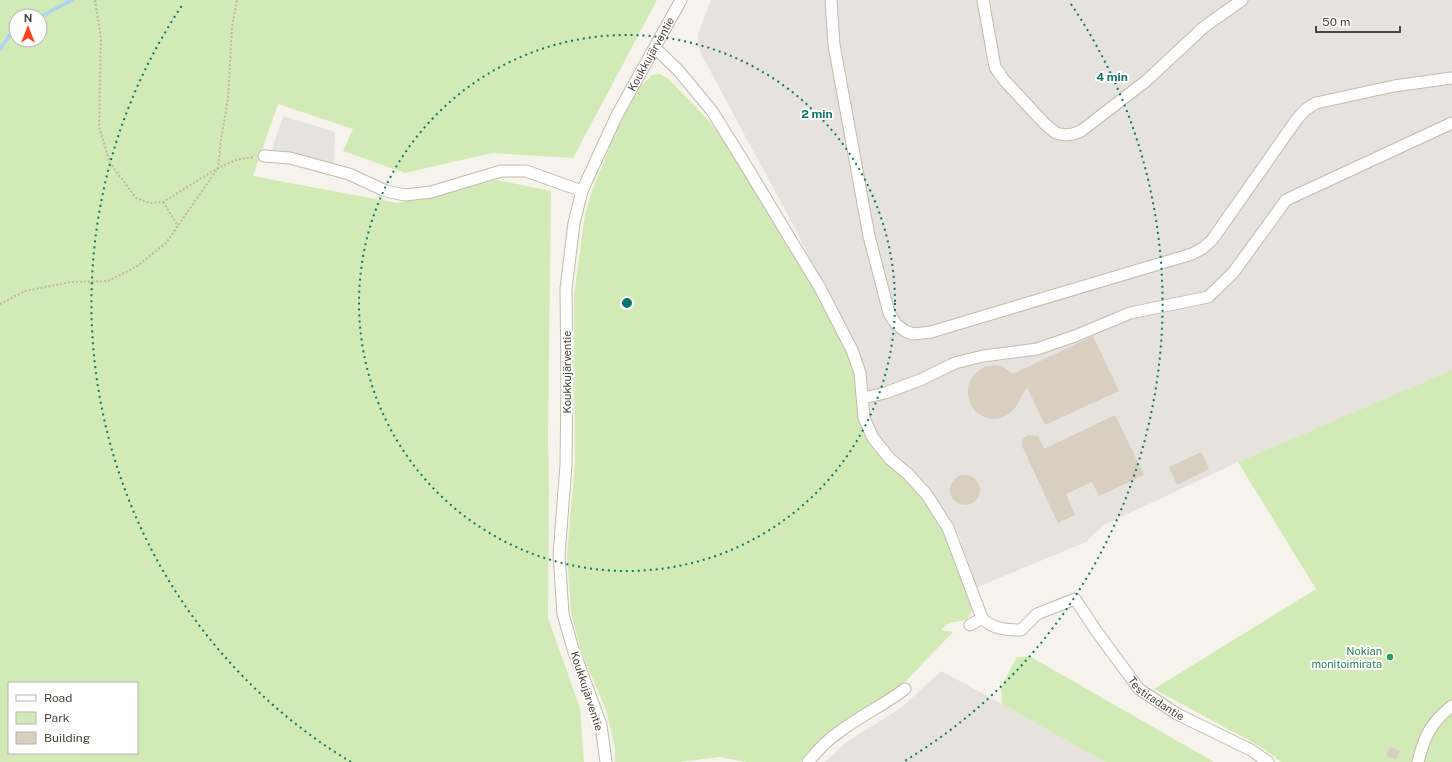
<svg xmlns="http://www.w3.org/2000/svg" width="1452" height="762" font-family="'Public Sans',sans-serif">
  <rect width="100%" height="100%" fill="#f6f3ec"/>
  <!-- industrial -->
  <g fill="#e6e2dd">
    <path d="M711 0H1452V370L1238 462 1104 525 1086 542 975 588 959 536 949 519 931 491 911 468 896 457 878 435 868 417V393L864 369 797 232 701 54 698 44V34Z"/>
    <path d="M941 671 1002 704 1105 762H825L848 741 901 708Z"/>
  </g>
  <!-- green -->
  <g fill="#d2eab5" fill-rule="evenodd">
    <path d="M0 0H657L573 158 492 153 405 173 343 151 353 129 278 104 253 176 397 203 497 180 551 191 548 437 549 491 548 618 580 708 584 762H0ZM16 16H40V40H16ZM9 683H137V753H9Z"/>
    <path d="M660 74 669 79 709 121 743 167 817 291 850 354 869 440 886 464 900 473 926 501 945 532 973 608C966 627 961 618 948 624 946 625 943 628 941 630L953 632 906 681 890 695 814 748 800 762H747L719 757 680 762H615V748L606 710 581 652 571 612 567 555 575 462 574 295 585 214 593 188 618 127 640 87 652 75Z"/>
    <path d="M1452 370V762H1281L1263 748 1154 689 1316 589 1238 462Z"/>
    <path d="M1017 657H1031L1214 762H1105L1002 704 1001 687Z"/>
  </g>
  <!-- parking -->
  <path fill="#e5e3e0" d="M283 116 335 132 334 165 270 156Z"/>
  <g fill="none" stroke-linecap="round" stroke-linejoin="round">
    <!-- stream -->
    <g stroke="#a9d4f2" stroke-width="3.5">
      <path d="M40 17 72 0"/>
      <path d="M0 49 12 32 16 30"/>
    </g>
  </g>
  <!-- building -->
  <g fill="#d8cfc1">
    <path d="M1093 336 1119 391 1045 425 1027 387 1015 408 1009 414 1001 418 993 419 984 417 976 412 971 405 968 396V387L971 379 977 372 984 367 993 365 1002 366 1013 374Z"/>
    <path d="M1115 415 1144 475 1099 496 1092 482 1066 494 1075 515 1058 523 1022 446 1023 439 1029 435 1038 436 1044 449Z"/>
    <path d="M1201 452 1209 469 1177 485 1169 467Z"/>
    <circle cx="965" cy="490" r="15"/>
    <path d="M1390 747 1400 751 1396 760 1386 756Z"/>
  </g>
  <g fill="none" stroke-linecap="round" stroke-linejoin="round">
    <defs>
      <g id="minor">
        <path d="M831 0 834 45 869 236 889 313 896 324 905 331 913 334 931 332 1192 254 1203 248 1212 240 1297 119 1305 110 1316 103 1394 86 1452 78"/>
        <path d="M983 0 995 67 1004 80 1045 124 1056 133 1065 135 1073 134 1081 131 1146 81 1204 27 1242 0"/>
        <path id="s1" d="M655 48 678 70 712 111 745 164 820 288 852 350 860 373 864 418 873 438 890 459 908 474 927 495 948 528 982 618C992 629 1007 630 1021 630L1037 614 1075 599 1097 632 1139 689 1177 714 1251 750 1268 762"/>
        <path d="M264 156 290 158 349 174 386 191 405 195 431 192 501 171H526L582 191"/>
        <path d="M863 398 885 393 920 380 955 363 983 356 1037 349 1075 336 1130 313 1208 297 1233 273 1286 200 1452 123"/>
        <path d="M970 625 982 618"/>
        <path id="s2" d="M606 762 601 725 573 649 563 614 559 555 566 465 567 384 566 289 574 223 582 191 617 115 681 0"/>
        <path d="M808 762C817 751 827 740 839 732 860 716 884 705 905 689"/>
        <path d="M1418 762C1424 737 1431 722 1452 706"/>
      </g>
    </defs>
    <!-- minor casing -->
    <use href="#minor" stroke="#c2bbae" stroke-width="13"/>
    <!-- path -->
    <g stroke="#c4b79f" stroke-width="2" stroke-dasharray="2 2" stroke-linecap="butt">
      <path d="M95 0 101 38 99 127 110 163 136 198 150 203 163 202 218 168 236 160 253 157"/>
      <path d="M163 202 178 226"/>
      <path d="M0 304 25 291 71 282 108 281 136 267 166 243 218 168 221 139 228 99 232 27 237 0"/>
    </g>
    <!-- minor -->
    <use href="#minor" stroke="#fff" stroke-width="11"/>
  </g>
  <!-- distance rings -->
  <g fill="none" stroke="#0f766e" stroke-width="2" stroke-dasharray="2 4">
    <circle cx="627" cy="303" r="268"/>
    <path d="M351 762A535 535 0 0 1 183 4M1071 4A535 535 0 0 1 903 762"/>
  </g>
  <!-- markers -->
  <circle fill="#2e9e5b" stroke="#fff" stroke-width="1.5" cx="1390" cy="657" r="4"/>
  <g text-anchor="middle" stroke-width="4" stroke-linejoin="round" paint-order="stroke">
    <!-- street labels -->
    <g font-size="11" fill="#4b4439" stroke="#fff">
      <text dy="4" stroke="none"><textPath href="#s2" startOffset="733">Koukkujärventie</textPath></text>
      <text transform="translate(567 372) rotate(-90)" y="4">Koukkujärventie</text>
      <text transform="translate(587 691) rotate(72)" y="4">Koukkujärventie</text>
      <text dy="4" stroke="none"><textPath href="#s1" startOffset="903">Testiradantie</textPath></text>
    </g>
    <!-- leisure labels -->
    <g font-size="11" fill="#27864d" stroke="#fff" text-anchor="end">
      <text x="1382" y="655">Nokian<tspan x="1382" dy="13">monitoimirata</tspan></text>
    </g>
  </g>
  <circle cx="627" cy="303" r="6" fill="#0f766e" stroke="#fff" stroke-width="2"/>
  <g font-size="12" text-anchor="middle" font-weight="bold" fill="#0f766e" stroke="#fff" stroke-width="4" stroke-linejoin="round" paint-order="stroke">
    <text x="1112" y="81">4 min</text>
    <text x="817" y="118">2 min</text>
  </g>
  <!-- legend -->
  <rect x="8" y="682" width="130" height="72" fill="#ffffff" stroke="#b7b4b0"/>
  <rect x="16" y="695" width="20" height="6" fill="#ffffff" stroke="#b7b4b0"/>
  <text x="44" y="702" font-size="12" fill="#4b4439">Road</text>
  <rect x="16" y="712" width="20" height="12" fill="#d2eab5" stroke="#b7b4b0"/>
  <text x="44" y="722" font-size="12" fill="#4b4439">Park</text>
  <rect x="16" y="732" width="20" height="12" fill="#d8cfc1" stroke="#b7b4b0"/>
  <text x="44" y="742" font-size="12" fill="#4b4439">Building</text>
  <!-- north arrow -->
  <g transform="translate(28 28)"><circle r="19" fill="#ffffff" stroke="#b7b4b0"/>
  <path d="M0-3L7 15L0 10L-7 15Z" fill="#fc3f1d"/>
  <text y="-6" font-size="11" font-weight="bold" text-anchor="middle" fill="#4b4439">N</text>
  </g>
  <!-- scale -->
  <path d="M1316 26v6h84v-6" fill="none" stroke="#4b4439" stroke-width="2"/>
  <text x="1322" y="26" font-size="12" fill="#4b4439" stroke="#ffffff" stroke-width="3" paint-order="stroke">50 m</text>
</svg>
